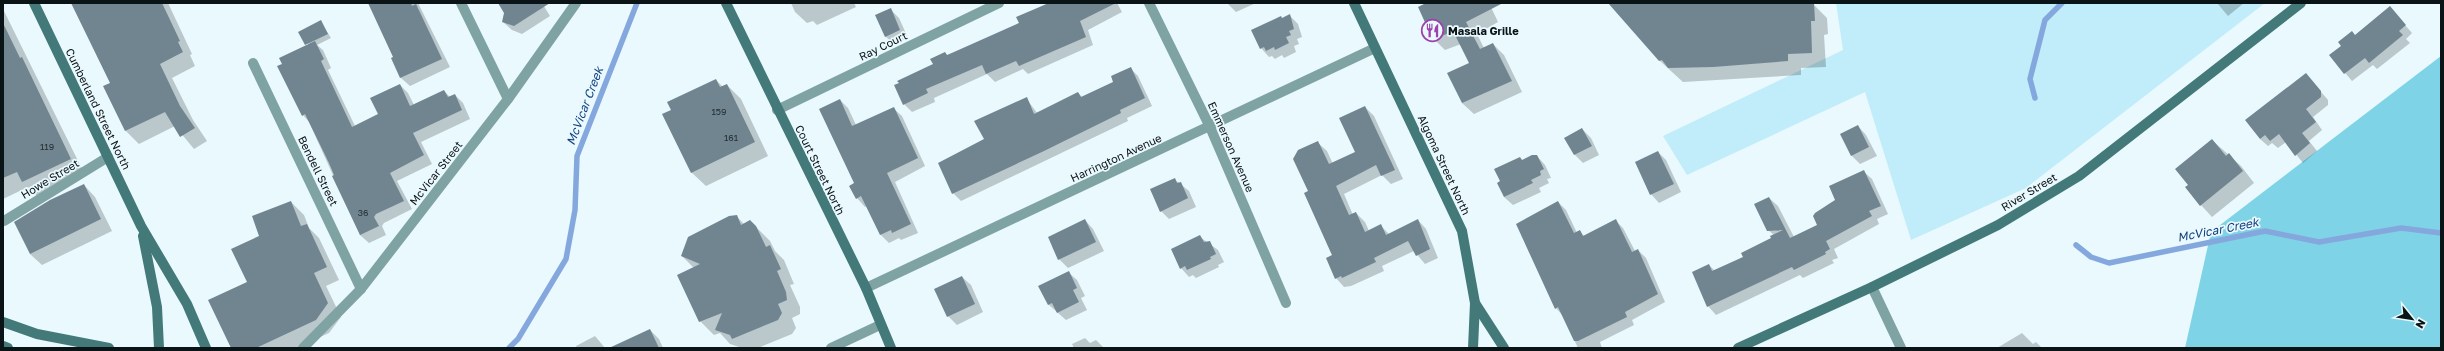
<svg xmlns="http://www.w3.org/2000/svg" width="2444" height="351" font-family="'Golos Text',sans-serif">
  <rect width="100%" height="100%" fill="#e9f9fe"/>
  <!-- green -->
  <path fill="#c0edf9" d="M1836 3H2265L2026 188 1911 240 1865 92 1687 175 1663 136 1843 50Z"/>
  <!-- forest -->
  <path fill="#7fd3e7" d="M2441 56V348H2185L2211 232Z"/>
  <!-- shadow -->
  <g fill="#0003">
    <path d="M73 3H168L192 54 190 55 195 66 172 78 193 120 207 141 194 149 175 126 139 144 126 131 104 87 111 84Z"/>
    <path d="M369 3H418L450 67 410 86 401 78 392 58 395 57Z"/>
    <path d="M501 3H542L550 16 522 34 512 30 503 22 505 12Z"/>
    <path d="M791 3H854L856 7 817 25 813 21 807 23 795 12Z"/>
    <path d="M1048 3H1117L1122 12 1088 30 1093 45 1028 74 1023 69 995 82 987 74 934 98 935 102 912 112 904 104 945 53 948 56 1020 23 1018 18Z"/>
    <path d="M1227 3H1256L1236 12Z"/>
    <path d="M1429 3H1489L1498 22 1477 34 1484 48 1493 44 1504 55 1522 92 1474 114 1462 103 1470 64 1461 44 1445 50 1434 39Z"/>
    <path d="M1610 3 1813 4 1827 18 1828 34 1824 35 1826 67 1801 68V75L1683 82 1660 61Z"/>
    <path d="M2217 3H2244L2228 16Z"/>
    <path d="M2390 8 2412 33 2406 39 2410 43 2377 69 2373 65 2352 81 2330 55Z"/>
    <path d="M3 9 84 173 37 196 28 187 3 199Z"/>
    <path d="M890 9 899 18 908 38 894 44 885 36Z"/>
    <path d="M1290 16 1298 24 1302 37 1297 39 1299 44 1294 46 1296 52 1284 58 1282 55 1275 59 1272 56 1269 57 1261 48 1283 19Z"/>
    <path d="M321 22 331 38 317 45 323 50 331 68 328 70 355 126 379 114 400 85 408 93 414 105 444 91 450 97 455 95 463 103 470 119 421 142 432 164 397 181 412 209 384 223 382 226 386 235 369 243 360 235 309 122 303 115 284 64 307 46Z"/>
    <path d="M1130 68 1138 76 1152 106 1127 118 1128 121 961 201 953 193 986 139 976 121 1026 98 1037 113 1078 93 1082 97 1114 82Z"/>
    <path d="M2306 74 2328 100V105L2313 117 2322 130 2309 141 2317 151 2303 163 2286 142 2278 148 2272 143 2268 146 2260 139Z"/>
    <path d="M716 80 723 87 727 85 741 99 768 156 706 186 691 172 672 110Z"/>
    <path d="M840 100 848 108 856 125 893 108 902 116 925 166 895 182 918 233 901 240 899 238 889 243 880 234 867 206 865 207 857 198Z"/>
    <path d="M1365 107 1374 116 1403 179 1391 184 1382 175 1344 194 1353 215 1356 213 1365 222 1369 231 1380 225 1389 234 1418 220 1426 229 1438 258 1425 264 1414 251 1382 266 1384 271 1351 286 1344 287 1336 278 1333 256 1309 191 1318 143 1327 151 1333 164 1356 153Z"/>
    <path d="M1858 126 1866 135 1877 156 1860 164 1852 156 1841 134Z"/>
    <path d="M1582 129 1591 138 1599 155 1583 163 1575 155 1566 138Z"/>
    <path d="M2212 140 2241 166 2254 183 2212 217 2201 205Z"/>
    <path d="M1658 152 1666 160 1681 192 1659 203 1651 194Z"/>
    <path d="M1537 156 1545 165 1551 178 1547 179 1549 183 1539 188 1541 192 1513 205 1504 197Z"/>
    <path d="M1863 171 1872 179 1888 214 1877 219 1879 224 1834 249 1838 258 1832 260 1834 263 1803 278 1800 275 1716 315 1708 306 1709 265 1715 271 1744 257 1773 239 1774 235 1768 230 1769 198 1778 206 1794 237 1818 225 1837 200Z"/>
    <path d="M1174 179 1189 191 1196 207 1169 219 1161 211Z"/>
    <path d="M84 185 95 197 112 231 42 265 30 254Z"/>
    <path d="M291 202 304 215 309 228 319 238 339 280 326 286 341 317 329 333 296 348H232L260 236Z"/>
    <path d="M1558 202 1566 210 1577 233 1580 231 1584 236 1615 220 1623 228 1635 251 1638 250 1646 258 1665 302 1632 320 1634 325 1600 342 1602 348H1578L1563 316 1556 308Z"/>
    <path d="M736 216 744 224 756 227 770 241 775 251 784 260 794 284 790 285 800 307V314L792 318 796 328 792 334 758 348H742L730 344 720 333 714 335 700 321 694 268 682 256Z"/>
    <path d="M1085 220 1093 229 1104 251 1068 268 1059 259Z"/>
    <path d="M1200 237 1218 250 1224 262 1218 265 1219 267 1196 278 1193 275 1189 277 1181 268Z"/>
    <path d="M1068 272 1077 280 1085 296 1081 298 1087 310 1066 320 1049 305 1040 286Z"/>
    <path d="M962 277 971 285 983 312 957 325 948 316Z"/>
    <path d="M650 330 659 339 663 348H628Z"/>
    <path d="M2022 333 2033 344 2036 342 2042 348H1997Z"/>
    <path d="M595 336 605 348H577L576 346Z"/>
    <path d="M1085 338 1090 343 1096 340 1104 348H1074L1072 344Z"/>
  </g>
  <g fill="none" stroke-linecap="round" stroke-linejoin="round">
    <!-- stream -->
    <g stroke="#84a8dd" stroke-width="5.5">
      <path d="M2035 98 2030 79 2045 20 2062 3"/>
      <path d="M2076 245 2091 257 2109 263 2265 231 2319 242 2401 228 2441 233"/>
      <path d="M509 348 518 339 566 259 575 210 577 156 637 3"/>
    </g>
  </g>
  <!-- building -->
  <g fill="#718591">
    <path d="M71 3H162L180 41 178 42 183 52 160 64 180 106 195 128 180 137 165 112 125 131 103 86 110 83Z"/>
    <path d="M368 3H411L412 6 416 4 442 59 400 78 391 58 393 57Z"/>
    <path d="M498 3H550L514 26 502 22 504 13Z"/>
    <path d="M1049 3H1116L1080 21 1086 37 1019 66 1016 61 986 74 982 65 926 89 928 93 903 105 894 85 899 83 897 81 933 64 930 59 945 52 947 55 954 52 1019 23 1016 17Z"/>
    <path d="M1426 3H1503L1466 22 1480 49 1493 43 1512 81 1462 103 1447 73 1469 63 1453 31 1433 40 1418 7Z"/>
    <path d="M1608 3H1814L1815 21H1811L1812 53 1788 54V61L1713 67 1668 68 1662 60 1659 61Z"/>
    <path d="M2390 6 2406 25 2399 31 2403 35 2369 63 2365 58 2344 74 2329 55 2341 46 2338 42 2352 31 2355 35Z"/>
    <path d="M891 8 900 30 885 37 875 15Z"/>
    <path d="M1290 14 1294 29 1289 31 1291 35 1286 37 1289 43 1275 50 1274 47 1266 51 1264 47 1260 49 1251 30 1281 16 1282 18Z"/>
    <path d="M321 20 328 34 305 45 298 32Z"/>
    <path d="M3 23 20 58 22 57 71 159 22 182 17 172 3 178Z"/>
    <path d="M315 41 324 59 321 61 352 127 378 114 370 98 400 84 410 106 444 90 448 97 455 94 462 110 413 133 424 155 390 173 404 201 376 214 374 217 379 226 360 235 332 176 334 175 329 163 305 114 302 116 277 66 282 64 279 58Z"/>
    <path d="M1131 67 1145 98 1120 110 1121 113 1044 151 952 194 938 163 984 139 974 121 1027 97 1034 114 1078 92 1081 97 1113 82 1111 76Z"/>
    <path d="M2306 73 2321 91V97L2306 109 2316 122 2302 133 2310 143 2295 156 2279 134 2270 141 2265 135 2260 139 2245 120Z"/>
    <path d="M716 79 720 87 727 84 755 142 691 173 662 114 671 110 667 102Z"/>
    <path d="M840 99 852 126 894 107 918 158 887 173 911 224 892 233 891 230 880 235 861 196 856 199 849 186 854 183 819 109Z"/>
    <path d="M1365 106 1395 170 1381 176 1376 165 1336 186 1349 215 1356 212 1365 232 1381 224 1386 235 1418 219 1430 249 1416 256 1408 241 1374 258 1376 262 1342 278 1341 276 1335 279 1326 258 1332 255 1331 253 1304 193 1308 191 1293 159 1298 150 1318 141 1329 164 1355 152 1339 118Z"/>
    <path d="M1858 125 1869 147 1851 156 1840 134Z"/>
    <path d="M1582 128 1592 146 1574 155 1564 138Z"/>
    <path d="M2212 139 2226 156 2229 153 2243 171 2200 206 2185 187 2188 185 2175 169Z"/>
    <path d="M1658 151 1674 184 1650 195 1635 162Z"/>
    <path d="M1532 155H1537L1544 169 1540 171 1541 175 1531 180 1533 183 1504 197 1497 183 1500 181 1494 169 1520 157 1522 160Z"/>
    <path d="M1864 170 1881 206 1869 211 1872 216 1826 241 1830 249 1825 252 1826 254 1794 270 1792 267 1707 307 1692 272 1709 264 1712 271 1743 257 1741 253 1771 238 1770 236 1783 230 1767 231 1754 204 1769 197 1790 238 1817 225 1813 216 1815 213 1835 200 1829 186Z"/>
    <path d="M1175 178 1177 183 1181 182 1188 198 1160 212 1150 189Z"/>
    <path d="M84 184 101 219 30 254 14 222 50 200Z"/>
    <path d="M291 201 301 226 307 224 327 267 314 273 328 303 316 320 256 348H231L208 300 247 282 231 249 259 236 252 216Z"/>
    <path d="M1558 201 1574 233 1580 230 1583 236 1616 219 1632 252 1638 249 1658 294 1625 312 1627 317 1578 341H1574L1558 307 1555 309 1516 224Z"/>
    <path d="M737 215 741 225 750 220 756 226 766 247 770 245 781 269 777 271 786 292 787 300 778 304 782 313 778 320 732 339 730 335 715 330 722 313 699 322 677 275 700 264 681 256 688 237 729 216Z"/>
    <path d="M1085 219 1096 242 1058 260 1048 237Z"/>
    <path d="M1200 235 1204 242 1210 241 1216 254 1210 257 1211 259 1187 270 1185 266 1180 269 1171 249Z"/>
    <path d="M1069 271 1077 288 1073 290 1079 302 1057 313 1052 303 1048 305 1038 286Z"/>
    <path d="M962 276 975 304 947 317 934 289Z"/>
    <path d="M650 329 659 348H609Z"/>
  </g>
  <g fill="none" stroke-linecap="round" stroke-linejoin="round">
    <!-- street -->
    <g stroke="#7fa3a2" stroke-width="10">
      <path d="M461 3 508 99"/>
      <path d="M1149 3 1210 127 1286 303"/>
      <path d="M253 63 361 289"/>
      <path d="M777 110 999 3"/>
      <path d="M4 221 108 157"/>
      <path d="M1872 287 1901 348"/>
      <path d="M866 288 1375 48"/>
      <path d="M303 348 361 289 508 99 576 3"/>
      <path d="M831 348 880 325"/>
    </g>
    <!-- secondary -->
    <g stroke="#437a79" stroke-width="10">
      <path d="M34 3 141 226 187 304 206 348"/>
      <path d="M726 3 866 288 891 348"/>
      <path d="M1354 3 1462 231 1475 303 1473 348"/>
      <path d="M143 236 157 307 159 348"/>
      <path d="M1475 303 1504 348"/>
      <path d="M3 322 37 334 109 348"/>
      <path d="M3 346 8 348"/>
      <path d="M1738 348 1872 287 1998 225 2079 176 2301 3"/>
    </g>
  </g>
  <!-- icons -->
  <defs>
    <symbol id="restaurant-ring" viewBox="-11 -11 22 22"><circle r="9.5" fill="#e9f9fe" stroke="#9d42ad" stroke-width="1.5"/><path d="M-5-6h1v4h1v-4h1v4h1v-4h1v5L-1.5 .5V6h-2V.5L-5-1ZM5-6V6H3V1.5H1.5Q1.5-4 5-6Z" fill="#9d42ad"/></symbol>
  </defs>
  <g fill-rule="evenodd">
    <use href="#restaurant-ring" x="1420" y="18" width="25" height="25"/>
  </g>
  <g text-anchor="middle" stroke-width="3.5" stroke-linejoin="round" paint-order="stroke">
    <!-- number labels -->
    <g font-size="9" fill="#243035">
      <text x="719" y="115">159</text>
      <text x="731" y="141">161</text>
      <text x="47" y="150">119</text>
      <text x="363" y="216">36</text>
    </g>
    <!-- poi labels -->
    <g font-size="11" font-weight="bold" fill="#0a1316" stroke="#e9f9fe" text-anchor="start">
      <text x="1448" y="35">Masala Grille</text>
    </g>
    <!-- street labels -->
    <g font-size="11" fill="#0a1316" stroke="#e9f9fe">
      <text transform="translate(883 46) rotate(-26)" y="4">Ray Court</text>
      <text transform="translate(98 109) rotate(64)" y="4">Cumberland Street North</text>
      <text transform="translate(1231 147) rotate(66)" y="4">Emmerson Avenue</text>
      <text transform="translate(1116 158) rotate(-25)" y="4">Harrington Avenue</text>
      <text transform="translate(1444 165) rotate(65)" y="4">Algoma Street North</text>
      <text transform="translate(820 170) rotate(64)" y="4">Court Street North</text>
      <text transform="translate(318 171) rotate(64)" y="4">Bendell Street</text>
      <text transform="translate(436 173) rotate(-52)" y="4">McVicar Street</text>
      <text transform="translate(50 179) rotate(-31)" y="4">Howe Street</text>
      <text transform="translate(2029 192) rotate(-31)" y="4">River Street</text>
    </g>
    <!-- water labels -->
    <g font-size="12" font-style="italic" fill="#14417f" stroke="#e9f9fe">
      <text transform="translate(585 106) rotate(-69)" y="4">McVicar Creek</text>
      <text transform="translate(2218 230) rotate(-11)" y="4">McVicar Creek</text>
    </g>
  </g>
  <!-- border -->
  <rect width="2444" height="351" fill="none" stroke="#0a1316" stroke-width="8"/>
  <!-- north arrow -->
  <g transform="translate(2412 319) rotate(120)" stroke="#e9f9fe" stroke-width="3" paint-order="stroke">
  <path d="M0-3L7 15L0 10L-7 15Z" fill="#0a1316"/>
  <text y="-6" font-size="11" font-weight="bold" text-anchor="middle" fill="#0a1316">N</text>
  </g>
</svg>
